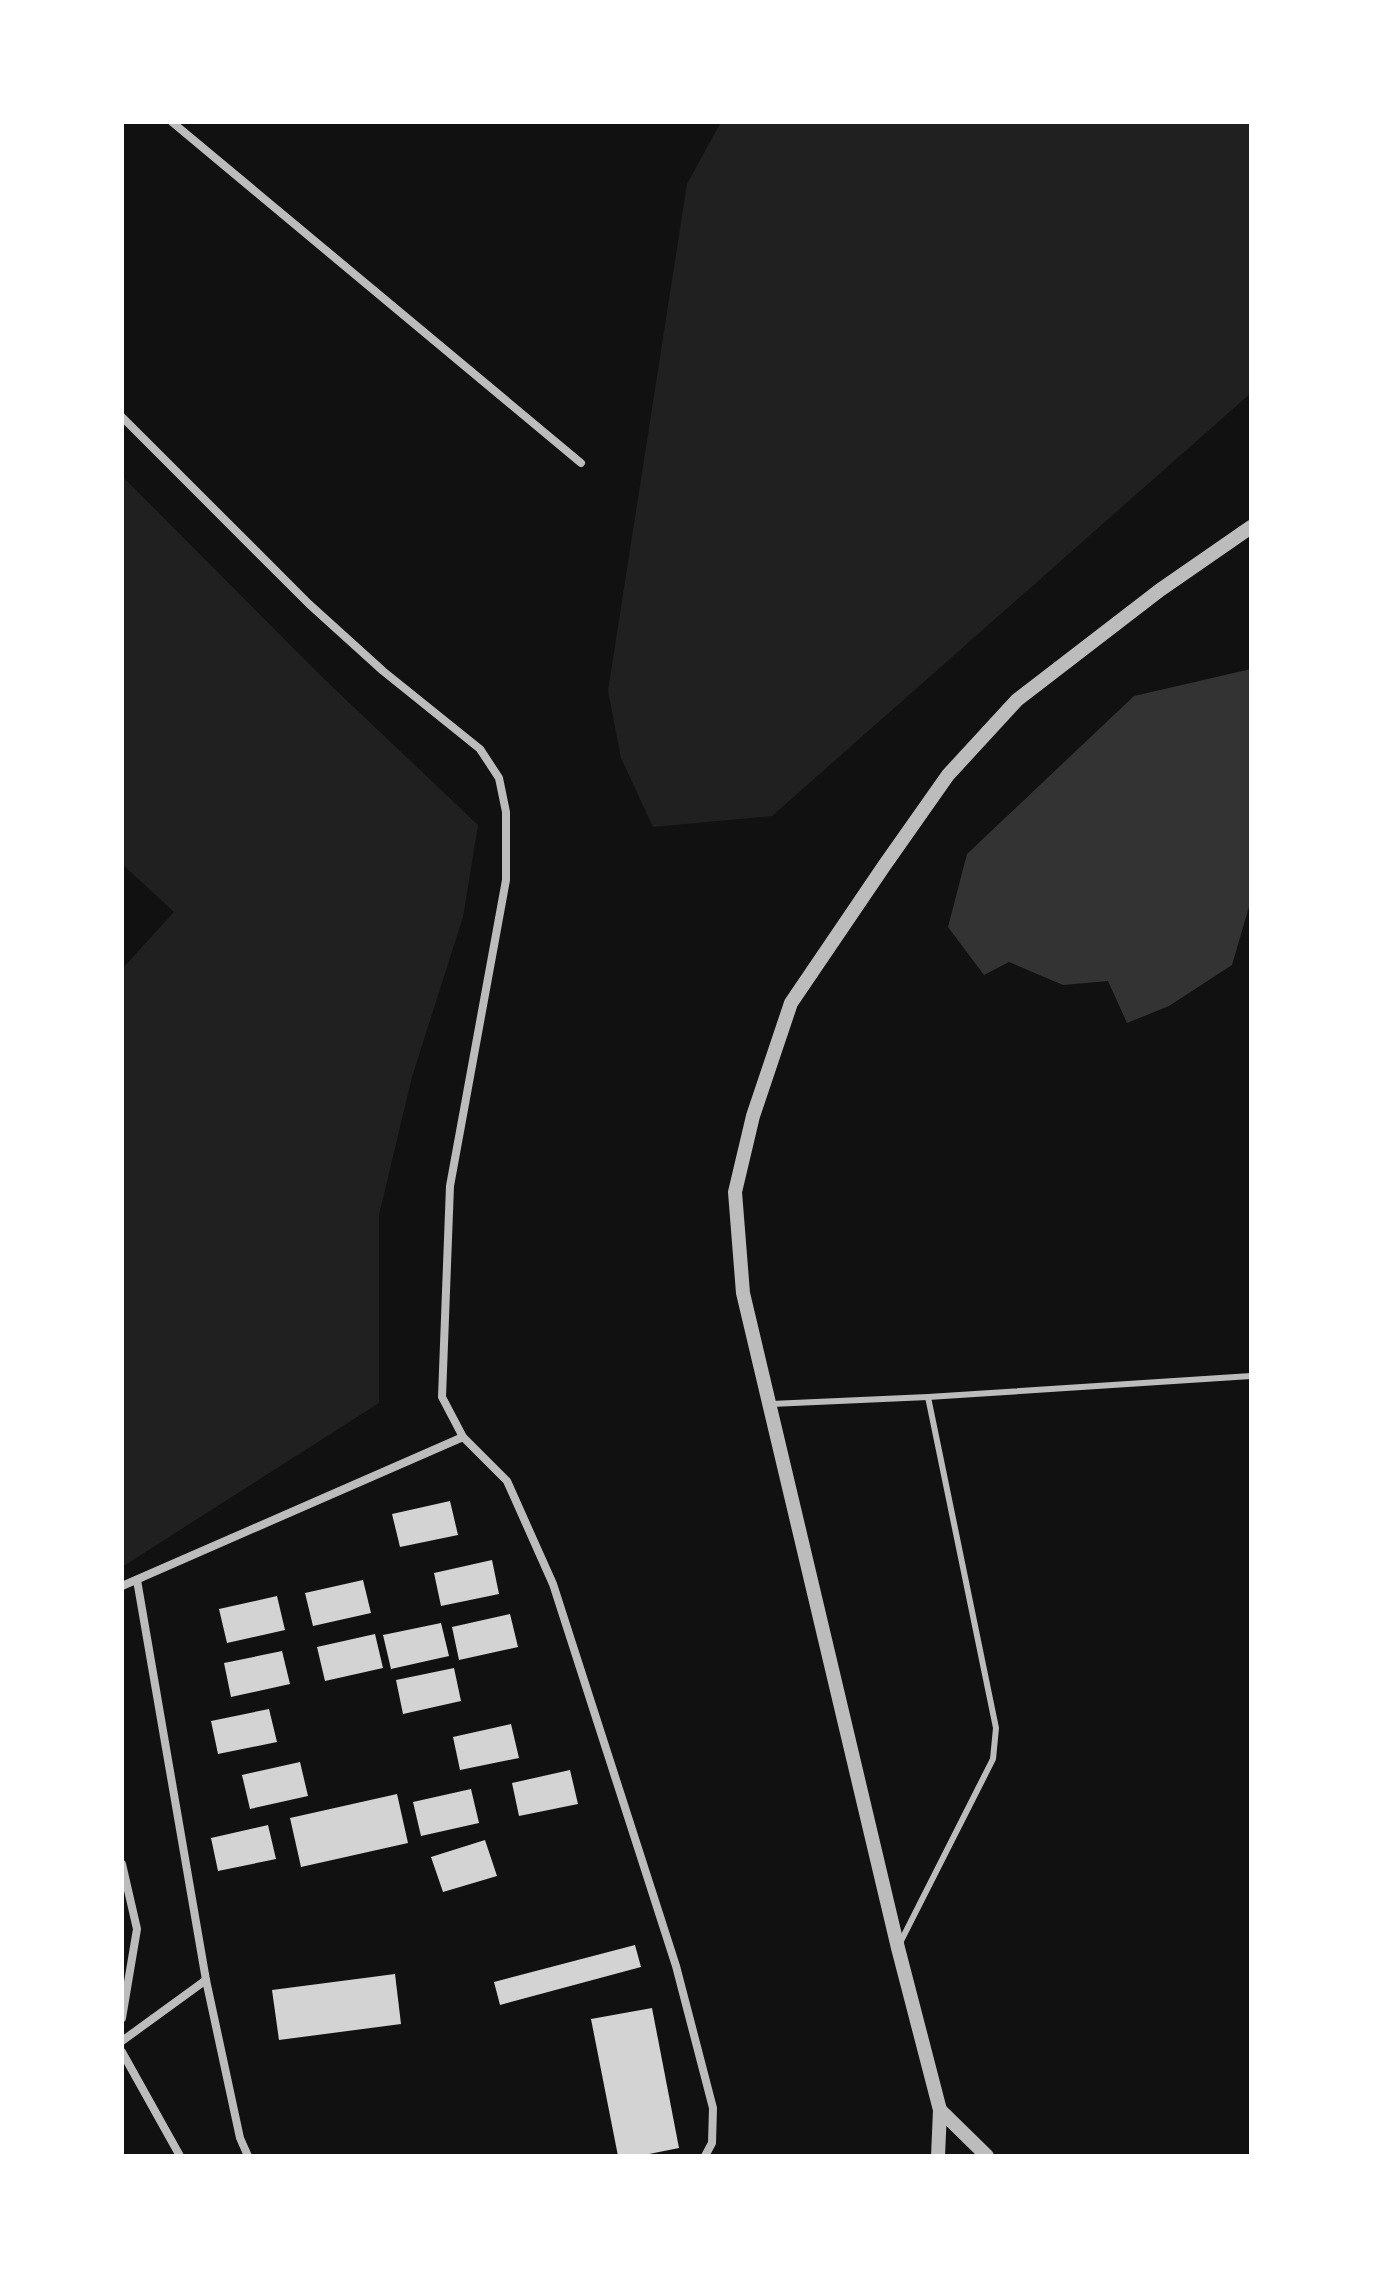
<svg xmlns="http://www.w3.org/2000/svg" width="1373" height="2278" font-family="'Varela Round',sans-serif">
  <rect width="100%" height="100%" fill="#111"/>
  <!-- green -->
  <g fill="#202020">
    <path d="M721 122H1251V393L772 816 653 827 621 758 608 691 687 184Z"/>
    <path d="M122 476 321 676 478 825 463 917 412 1077 379 1215V1403L122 1567V969L174 912 122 864Z"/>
  </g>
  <!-- water -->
  <path fill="#333" d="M1251 669V900L1232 965 1169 1006 1127 1023 1108 981 1063 985 1009 962 984 975 948 927 967 854 1134 696Z"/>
  <!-- building -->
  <g fill="#d3d3d3">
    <path d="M450 1501 458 1535 400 1547 392 1514Z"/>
    <path d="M492 1560 499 1594 441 1606 434 1573Z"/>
    <path d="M363 1580 371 1613 313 1626 305 1593Z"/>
    <path d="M277 1596 285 1630 227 1643 219 1609Z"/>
    <path d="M510 1614 518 1647 459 1660 452 1627Z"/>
    <path d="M441 1623 449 1656 391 1669 383 1635Z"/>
    <path d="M375 1634 383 1668 325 1681 317 1647Z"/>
    <path d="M282 1651 290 1684 231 1697 224 1663Z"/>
    <path d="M454 1668 461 1701 403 1714 396 1680Z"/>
    <path d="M269 1709 277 1742 218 1754 211 1721Z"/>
    <path d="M511 1724 519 1758 460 1770 453 1737Z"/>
    <path d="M300 1762 308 1796 250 1809 242 1775Z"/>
    <path d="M570 1770 578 1804 519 1816 512 1783Z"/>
    <path d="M471 1789 479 1823 421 1836 413 1802Z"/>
    <path d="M397 1794 408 1843 301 1867 290 1818Z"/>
    <path d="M268 1825 276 1859 218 1871 211 1838Z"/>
    <path d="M485 1840 497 1876 443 1892 431 1857Z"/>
    <path d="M635 1945 641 1967 500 2005 494 1982Z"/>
    <path d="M395 1974 401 2024 279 2040 272 1990Z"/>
    <path d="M652 2008 679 2148 639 2156H618L591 2019Z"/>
  </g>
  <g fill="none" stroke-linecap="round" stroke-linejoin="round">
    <!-- service -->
    <g stroke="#bcbcbc" stroke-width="6">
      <path d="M771 1404 928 1397 1251 1376"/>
      <path d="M899 1945 993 1759 996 1728 928 1397"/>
    </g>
    <!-- minor -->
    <g stroke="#bcbcbc" stroke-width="8">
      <path d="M172 122 581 463"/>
      <path d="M122 417 309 604 383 671 480 749 499 778 506 812V880L450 1186 442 1397 463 1437"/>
      <path d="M137 1580 206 1980 240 2138 248 2156"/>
      <path d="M122 1586 463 1437 507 1481 553 1584 676 1966 713 2108 712 2143 705 2156"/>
      <path d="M122 1864 137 1929 122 2018"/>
      <path d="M122 2041 206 1980"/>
      <path d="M122 2052 180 2156"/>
    </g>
    <!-- tertiary -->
    <g stroke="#bcbcbc" stroke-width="14">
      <path d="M940 2110 987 2156"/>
      <path d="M938 2156 940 2110 898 1948 743 1293 735 1192 753 1116 791 1003 884 866 948 775 1017 700 1160 590 1251 527"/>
    </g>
  </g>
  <!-- border -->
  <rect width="1373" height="2278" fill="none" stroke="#ffffff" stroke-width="248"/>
</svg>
